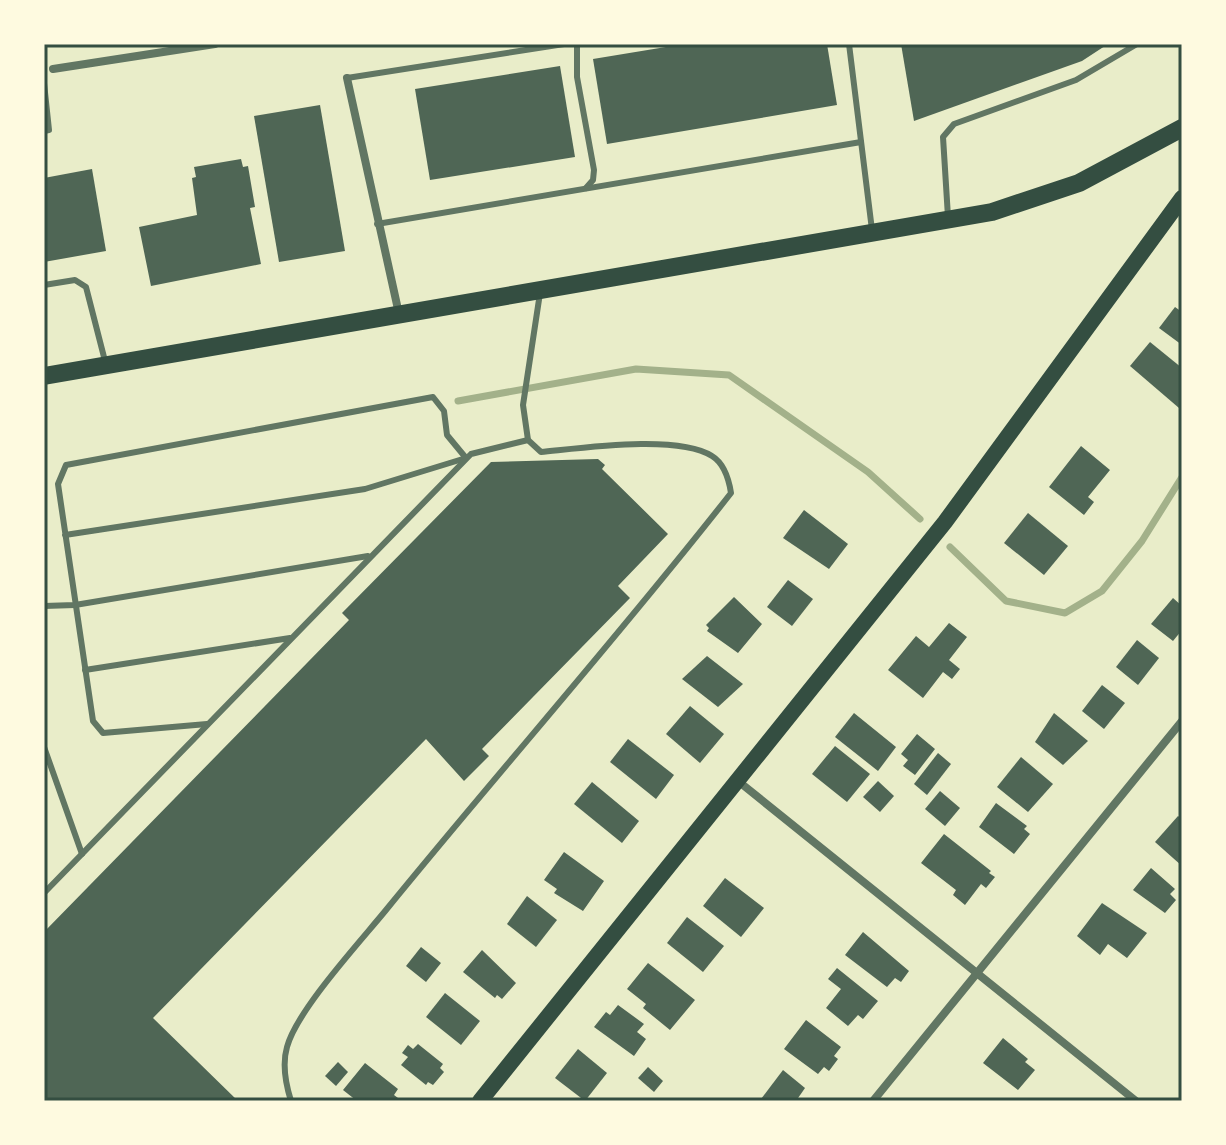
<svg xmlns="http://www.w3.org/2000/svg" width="1226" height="1145" font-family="Barlow,sans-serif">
  <rect width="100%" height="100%" fill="#e9edc9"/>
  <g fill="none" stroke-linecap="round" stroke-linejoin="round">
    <!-- stream -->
    <g stroke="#a3b18a" stroke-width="7">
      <path d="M458 401 636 369 729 375 868 472 920 519"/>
      <path d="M950 547 1006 601 1065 613 1102 591 1142 541 1182 477"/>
    </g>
  </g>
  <!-- building -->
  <g fill="#4f6655">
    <path d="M684 44H827L837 105 607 144 593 59Z"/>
    <path d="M901 44H1108L1082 61 914 121Z"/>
    <path d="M560 66 575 157 430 180 415 89Z"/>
    <path d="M320 105 345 251 279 262 254 116Z"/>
    <path d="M241 159 243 167 248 166 255 207 250 208 261 264 151 286 139 227 197 215 192 178 196 177 194 167Z"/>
    <path d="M92 169 106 251 44 262V178Z"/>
    <path d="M1175 307 1182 312V345L1159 328Z"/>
    <path d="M1150 342 1182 368V404L1179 408 1130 366Z"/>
    <path d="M1081 446 1110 470 1088 497 1094 502 1084 515 1049 487Z"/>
    <path d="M598 459 605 465 602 469 668 534 618 586 630 598 482 749 489 756 464 781 426 739 153 1018 238 1101H44V932L349 620 342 613 491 462Z"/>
    <path d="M804 510 848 544 829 569 783 538Z"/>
    <path d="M1028 513 1068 546 1044 575 1004 543Z"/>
    <path d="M788 580 813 599 792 626 767 607Z"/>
    <path d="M734 597 762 624 738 653 707 631 709 628 706 625Z"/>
    <path d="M1173 598 1182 606V630L1173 641 1151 624Z"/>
    <path d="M949 623 967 637 949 660 960 669 952 679 943 672 923 698 888 670 916 636 929 647Z"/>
    <path d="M1137 640 1159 658 1138 685 1116 667Z"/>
    <path d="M707 656 743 684 718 707 682 679Z"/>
    <path d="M1102 685 1125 703 1104 729 1082 711Z"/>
    <path d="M690 706 724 734 700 763 666 734Z"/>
    <path d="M854 713 896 747 878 771 835 737Z"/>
    <path d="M1054 713 1088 741 1063 765 1035 742Z"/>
    <path d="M917 734 935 749 915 775 903 766 908 760 901 754Z"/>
    <path d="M628 739 674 775 656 799 610 762Z"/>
    <path d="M835 746 870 774 847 802 812 774Z"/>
    <path d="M938 753 951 764 927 795 914 784Z"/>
    <path d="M1021 757 1053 784 1028 812 997 787Z"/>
    <path d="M878 781 894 796 880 812 863 797Z"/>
    <path d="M592 782 639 821 622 843 574 804Z"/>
    <path d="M940 791 960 808 945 826 925 809Z"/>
    <path d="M996 803 1027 826 1024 829 1030 834 1014 854 979 827Z"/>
    <path d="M1178 816 1182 819V866L1155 842Z"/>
    <path d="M944 834 991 871 989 873 995 877 986 888 981 884 965 905 953 895 956 890 921 863Z"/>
    <path d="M564 852 604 881 583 911 554 893 557 889 544 880Z"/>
    <path d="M1151 868 1175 889 1170 894 1176 900 1165 913 1133 890Z"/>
    <path d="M725 878 764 908 741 937 703 906Z"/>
    <path d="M527 896 557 920 536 947 507 924Z"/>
    <path d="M1102 903 1147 933 1127 958 1108 944 1100 955 1077 936Z"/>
    <path d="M687 917 724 946 703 972 667 943Z"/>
    <path d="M863 932 909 971 901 982 895 978 887 987 845 955Z"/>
    <path d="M421 947 441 963 426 982 406 966Z"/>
    <path d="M482 950 516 983 502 999 497 995 495 998 463 972Z"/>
    <path d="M648 963 695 1000 670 1030 643 1008 646 1004 627 989Z"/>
    <path d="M837 968 878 1001 863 1019 858 1015 848 1026 826 1008 841 989 828 979Z"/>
    <path d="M445 993 480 1021 461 1045 426 1017Z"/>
    <path d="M618 1005 644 1024 637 1032 646 1039 634 1056 594 1027 606 1012 610 1015Z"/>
    <path d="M806 1020 841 1047 834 1056 838 1059 829 1071 824 1067 818 1074 784 1049Z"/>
    <path d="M1003 1038 1028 1059 1025 1062 1035 1070 1018 1090 983 1063Z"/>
    <path d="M418 1044 443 1064 440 1068 444 1072 433 1085 428 1082 426 1085 401 1065 408 1057 402 1053 408 1045 413 1049Z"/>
    <path d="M578 1049 607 1073 585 1101 555 1078Z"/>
    <path d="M338 1062 348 1072 336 1086 325 1076Z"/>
    <path d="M365 1063 398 1089 394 1095 402 1101H357L343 1090Z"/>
    <path d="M648 1067 663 1081 654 1092 638 1078Z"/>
    <path d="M783 1070 805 1088 796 1101H763L761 1099Z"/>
  </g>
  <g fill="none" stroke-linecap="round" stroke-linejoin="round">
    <!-- service -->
    <g stroke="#617663" stroke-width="6">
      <path d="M577 44V77L594 170 593 180 586 188"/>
      <path d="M849 44 872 230"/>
      <path d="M347 78 564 44"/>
      <path d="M44 83 49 130 44 131"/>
      <path d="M948 217 943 137 954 124 1076 80 1137 44"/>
      <path d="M377 224 861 142"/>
      <path d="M44 285 75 280 86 287 105 361"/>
      <path d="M65 535 365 489 466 458 447 435 444 411 433 397 66 465 58 484 93 721 103 733 207 724"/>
      <path d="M44 606 75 605 368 556"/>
      <path d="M85 670 290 638"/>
      <path d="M44 747 82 854"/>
      <path d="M44 893 471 454 528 440"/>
      <path d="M291 1101C286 1085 282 1064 287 1047 297 1010 360 942 386 910 500 770 620 635 731 493 729 480 725 464 712 456 678 434 582 448 541 452L528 440 523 405 540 293"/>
    </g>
    <!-- minor -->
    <g stroke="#617663" stroke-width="8">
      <path d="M53 69 215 44"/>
      <path d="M347 78 399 314"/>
      <path d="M738 781 1136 1101"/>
      <path d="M873 1101 1182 721"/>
    </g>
    <!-- secondary -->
    <path stroke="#344e41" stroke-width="16" d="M480 1101 945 522 1182 198"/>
    <!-- primary -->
    <path stroke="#344e41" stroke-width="18" d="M44 376 992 212 1079 183 1182 128"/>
  </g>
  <!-- border -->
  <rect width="1226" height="1145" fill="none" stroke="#fefae0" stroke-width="92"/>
  <rect x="46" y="46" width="1134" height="1053" fill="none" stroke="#344e41" stroke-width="3"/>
</svg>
